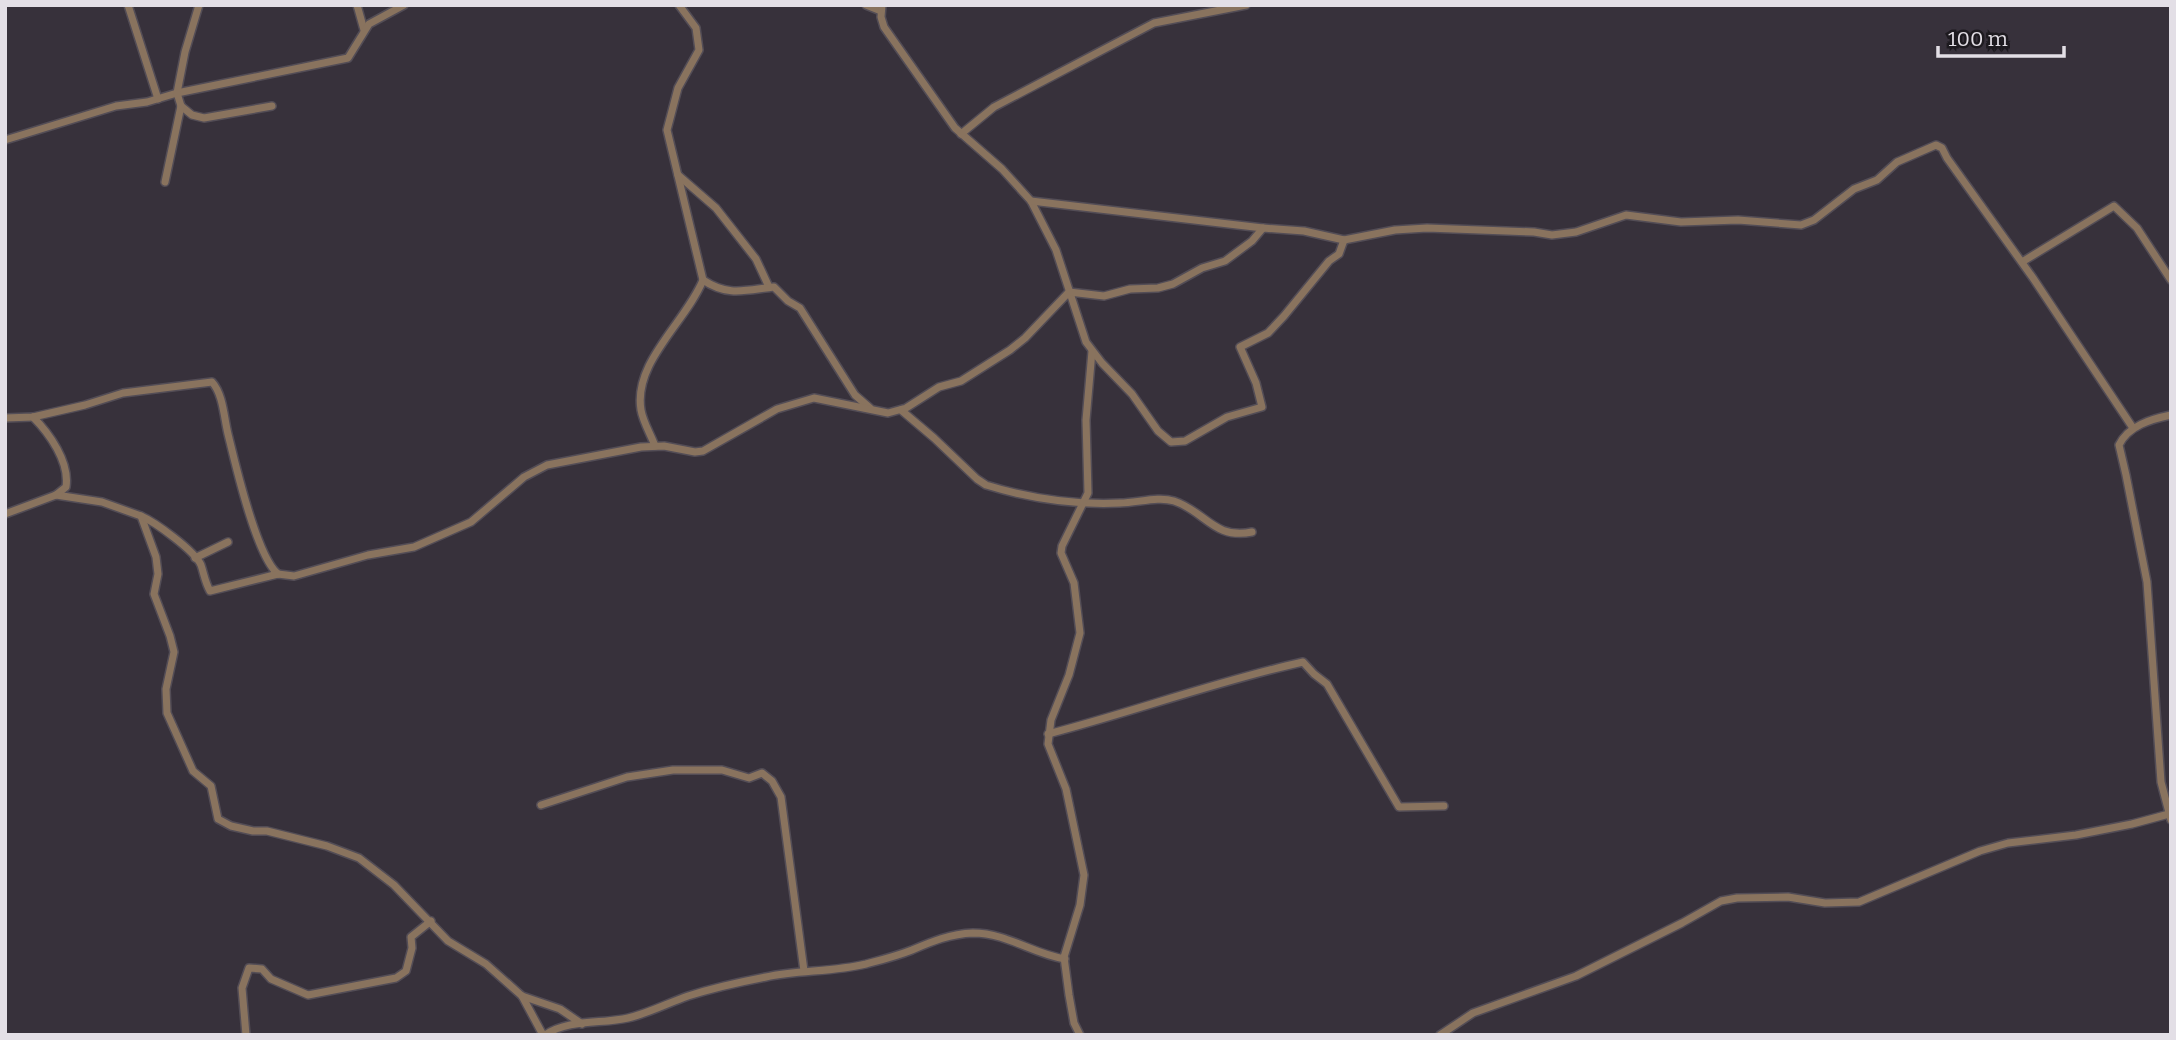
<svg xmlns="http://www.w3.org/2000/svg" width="2176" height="1040" font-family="Bitter,serif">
  <rect width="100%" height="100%" fill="#37313b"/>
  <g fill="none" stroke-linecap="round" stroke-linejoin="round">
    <defs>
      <g id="street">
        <path d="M128 5 158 99"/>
        <path d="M357 5 364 30"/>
        <path d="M866 5 881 11"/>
        <path d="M882 5 881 17 884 27 955 128 1002 169 1031 201 1056 250 1086 342 1102 363 1132 394 1158 431 1171 442 1185 441 1227 417 1262 407 1256 383 1240 347 1268 333 1284 316 1329 261 1339 254 1344 240"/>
        <path d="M181 106 192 115 204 118 272 106"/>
        <path d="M961 134 994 107 1154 23 1246 5"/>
        <path d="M5 140 116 106 147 102 177 93 348 58 369 24 404 5"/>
        <path d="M678 175 716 208 756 259 769 287"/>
        <path d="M165 182 181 106 177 93 185 52 199 5"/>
        <path d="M1031 201 1263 228"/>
        <path d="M2022 262 2114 206 2137 228 2171 280"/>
        <path d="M703 280C728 297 746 290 774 287L788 301 800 308 855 395 870 408"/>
        <path d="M901 410 934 438 977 479 986 485C1028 498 1076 505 1120 503 1137 503 1158 496 1174 501 1205 511 1214 540 1252 532"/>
        <path d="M2171 415C2151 419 2128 426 2119 445L2126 475 2147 582 2161 782 2171 820"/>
        <path d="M5 418 33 417 85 405 123 393 212 382C224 395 224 421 229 438 236 467 257 557 278 574"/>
        <path d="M655 446C651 435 643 422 641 410 633 362 686 322 703 280L667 130 678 88 699 50 696 28 679 5"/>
        <path d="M56 495 102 502 141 516 156 557 158 574 154 594 170 636 174 652 166 689 167 713 193 771 211 786 218 819 231 826 253 831H267L327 846 359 858 394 885 448 941 486 964 522 996 560 1009 582 1024"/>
        <path d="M5 514 56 495 66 487C70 462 49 433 33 417"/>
        <path d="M141 516C155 522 195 551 201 565 204 574 205 582 210 591L278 574 294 576 368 555 414 547 471 522 524 477 547 465 641 447 664 446 695 452 703 451 777 409 814 398 888 413 906 408 939 387 961 381 1010 350 1025 338 1069 292 1104 296 1130 289 1158 288 1173 284 1202 268 1225 261 1252 241 1263 228 1304 231 1344 240 1395 230 1427 228 1534 232 1552 235 1576 232 1626 215 1681 222 1738 220 1801 225 1814 220 1854 189 1877 180 1897 162 1936 145 1942 148 1947 158 2033 278 2133 428"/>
        <path d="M195 558 228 542"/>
        <path d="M1048 734C1133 712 1217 681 1303 662L1314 674 1327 684 1399 807 1444 806"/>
        <path d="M541 805 627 777 673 770H722L749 778 762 773 772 781 781 797 804 971"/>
        <path d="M522 996 543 1035"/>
        <path d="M246 1035 242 988 249 968 262 969 271 979 308 995 396 978 406 971 412 948 411 937 431 921"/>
        <path d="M545 1035C568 1019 602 1024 628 1018 649 1013 668 1003 688 996 713 988 740 982 766 977 799 970 833 972 866 964 881 960 897 956 912 950 933 941 950 934 973 933 1007 933 1033 954 1065 959"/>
        <path d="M1080 1035 1074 1023 1069 995 1064 957 1080 905 1084 875 1066 789 1048 744 1051 720 1069 675 1080 633 1074 583 1061 553 1062 546 1088 493 1086 420 1092 351"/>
        <path d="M1440 1035 1473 1013 1576 976 1682 923 1721 901 1737 898 1788 897 1825 903 1859 902 1980 851 2008 843 2076 835 2132 824 2169 814 2171 809"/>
      </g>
    </defs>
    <!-- street casing -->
    <use href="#street" stroke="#534d56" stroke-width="10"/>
    <!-- street -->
    <use href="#street" stroke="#89735e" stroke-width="7"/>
  </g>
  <!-- border -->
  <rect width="2176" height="1040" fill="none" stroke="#e3dfe6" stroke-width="14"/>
  <!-- scale -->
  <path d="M1938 46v10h126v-10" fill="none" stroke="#e3dfe6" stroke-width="3.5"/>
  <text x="1948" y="46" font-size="21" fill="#e3dfe6" stroke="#1d1a1f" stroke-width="5" paint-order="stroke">100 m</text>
</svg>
